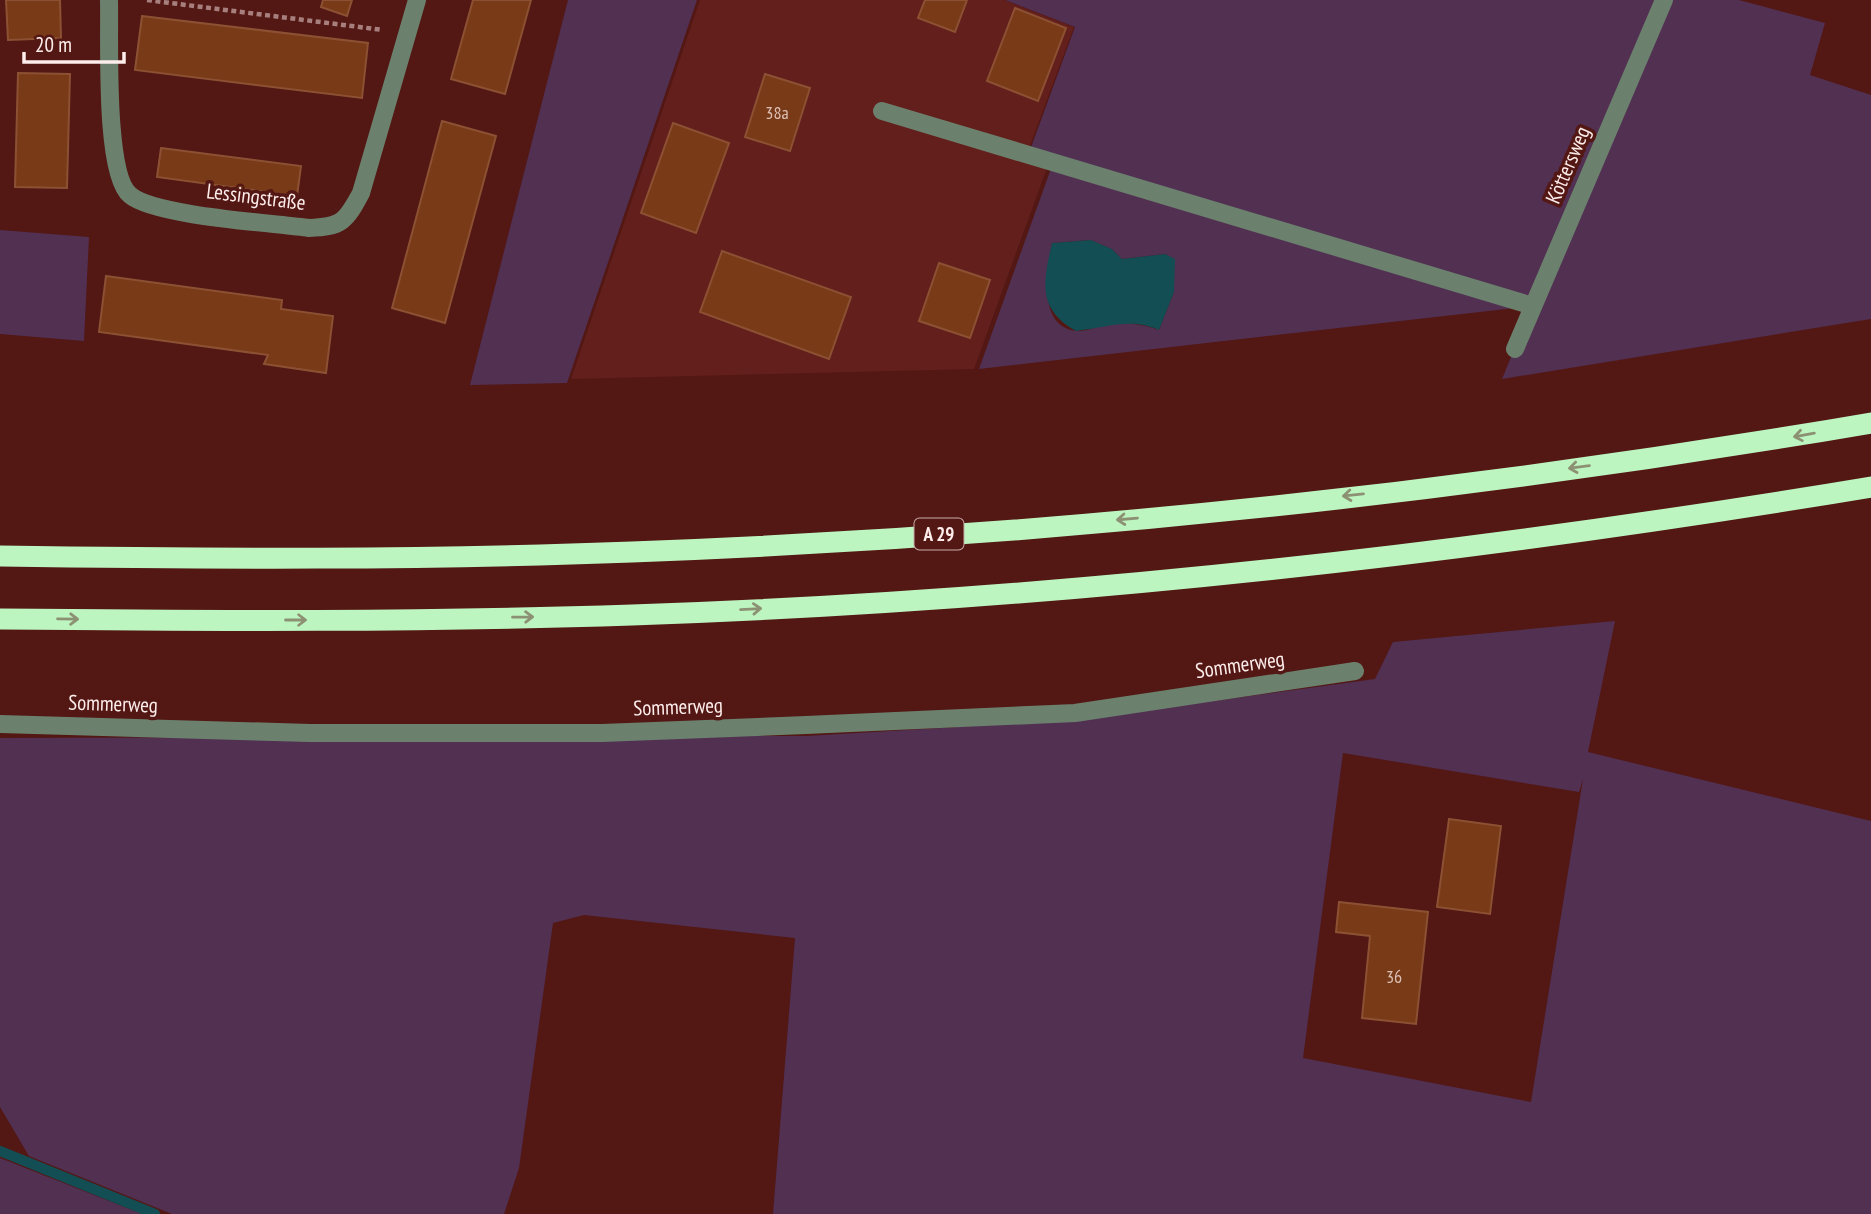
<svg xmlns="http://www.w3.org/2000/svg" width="1871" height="1214" font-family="'PT Sans Narrow',sans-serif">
  <rect width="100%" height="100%" fill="#531714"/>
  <!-- built -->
  <path fill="#621f1c" d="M700 0H1004L1074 27 1028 151 1048 165 974 369 571 379Z"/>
  <!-- green -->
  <g fill="#513052" fill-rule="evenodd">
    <path d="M568 0H697L567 383 470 385Z"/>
    <path d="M1005 0H1739L1825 23 1810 75 1871 95V319L1502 379 1532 306 979 369 1053 163 1030 150 1075 27ZM1091 240 1112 249 1122 259 1165 254 1174 259V292L1159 330C1149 326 1121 321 1111 323 1100 324 1091 331 1079 331 1037 330 1046 269 1052 243Z"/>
    <path d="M0 230 89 237 84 341 0 334Z"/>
    <path d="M1615 621 1588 752 1871 821V1214H773L795 938 584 915 553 923 519 1168 504 1214H172L29 1156 0 1107V738L806 736 1075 720 1375 679 1393 642ZM1343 753 1579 792 1583 779 1531 1102 1303 1058Z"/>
    <path d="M0 1158 142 1214H0Z"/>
  </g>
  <!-- water -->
  <path fill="#134e55" d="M1091 240 1112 249 1122 259 1165 254 1175 259 1174 292 1159 330C1128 317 1106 328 1076 331 1037 309 1043 282 1052 243Z"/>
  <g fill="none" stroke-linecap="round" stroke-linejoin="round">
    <!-- stream -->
    <path stroke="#134e55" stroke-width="10" d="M0 1151 155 1214"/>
  </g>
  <!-- building -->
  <g fill="#793a18" stroke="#8c5133" stroke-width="2">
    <path d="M6 0H60L61 38 8 40Z"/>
    <path d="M323 0H352L347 16 321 7Z"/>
    <path d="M473 0H531L505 94 451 79Z"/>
    <path d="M925 0H967L955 32 918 18Z"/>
    <path d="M1015 8 1066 28 1038 101 987 81Z"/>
    <path d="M142 16 368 43 362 98 135 70Z"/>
    <path d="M18 73 70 74 67 188 15 187Z"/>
    <path d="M765 74 810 88 790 151 745 137Z"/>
    <path d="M442 121 496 136 445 323 392 308Z"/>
    <path d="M673 123 729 143 696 233 641 213Z"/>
    <path d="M161 148 301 166 297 196 157 177Z"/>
    <path d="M722 251 851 297 829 359 700 312Z"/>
    <path d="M939 263 990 280 970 338 919 321Z"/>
    <path d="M106 276 282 300 281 309 333 316 326 373 264 364 268 355 99 332Z"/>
    <path d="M1449 819 1501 826 1490 914 1437 907Z"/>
    <path d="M1339 902 1428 912 1416 1024 1362 1018 1370 936 1336 932Z"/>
  </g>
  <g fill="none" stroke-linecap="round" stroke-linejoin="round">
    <!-- path -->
    <path stroke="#a7807e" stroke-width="4.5" stroke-dasharray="5 3.5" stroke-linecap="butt" d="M147 0 383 30"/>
    <!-- minor -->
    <g stroke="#6b816d" stroke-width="18">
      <path d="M109 0C110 37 104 174 130 195 154 216 273 223 309 228 342 227 346 221 361 193L417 0"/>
      <path d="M882 111 1533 306"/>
      <path d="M1515 349 1664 0"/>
      <path d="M0 724 310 733H602L806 725 1075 713 1355 671"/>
    </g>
    <!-- highway -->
    <g stroke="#bdf5c1" stroke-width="21">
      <path d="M0 556C211 559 422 560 632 552 1046 537 1463 493 1871 423"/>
      <path d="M0 619C211 621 422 622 632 615 1047 601 1463 555 1871 487"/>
    </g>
  </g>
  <!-- one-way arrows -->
  <defs><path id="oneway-shaft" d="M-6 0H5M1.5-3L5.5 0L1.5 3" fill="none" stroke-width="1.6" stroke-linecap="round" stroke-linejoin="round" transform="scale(1.75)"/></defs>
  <g stroke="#8d9173">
    <use href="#oneway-shaft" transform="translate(1804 435) rotate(170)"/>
    <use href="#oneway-shaft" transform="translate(1579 467) rotate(173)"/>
    <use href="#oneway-shaft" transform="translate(1353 495) rotate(174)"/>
    <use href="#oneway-shaft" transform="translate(1127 519) rotate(175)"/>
    <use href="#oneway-shaft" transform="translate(751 609) rotate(-3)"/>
    <use href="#oneway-shaft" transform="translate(523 617) rotate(-1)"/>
    <use href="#oneway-shaft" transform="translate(68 619) rotate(1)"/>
    <use href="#oneway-shaft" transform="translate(296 620)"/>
  </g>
  <g text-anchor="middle" stroke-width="7" stroke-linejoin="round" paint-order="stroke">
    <!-- number labels -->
    <g font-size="18" fill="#dcc0b6">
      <text x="777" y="119">38a</text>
      <text x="1394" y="983">36</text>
    </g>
    <!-- shield labels -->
    <rect fill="#531714" stroke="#caadaa" stroke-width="2" x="914.5" y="518.5" width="49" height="31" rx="5"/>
    <g font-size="19" font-weight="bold" fill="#fdedeb">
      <text x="939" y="541">A 29</text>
    </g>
    <!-- street labels -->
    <g font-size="21" fill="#fdedeb" stroke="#531714">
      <text transform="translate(1568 165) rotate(-67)" y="7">Köttersweg</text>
      <text transform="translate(256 197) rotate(7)" y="7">Lessingstraße</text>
      <text transform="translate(1240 665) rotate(-8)" y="7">Sommerweg</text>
      <text transform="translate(113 704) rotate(2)" y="7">Sommerweg</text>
      <text transform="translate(678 707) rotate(-2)" y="7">Sommerweg</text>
    </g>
  </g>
  <!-- scale -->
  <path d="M24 52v10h100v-10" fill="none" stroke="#fdedeb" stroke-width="3.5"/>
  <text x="35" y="52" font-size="21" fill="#fdedeb" stroke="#531714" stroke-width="5" paint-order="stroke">20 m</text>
</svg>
